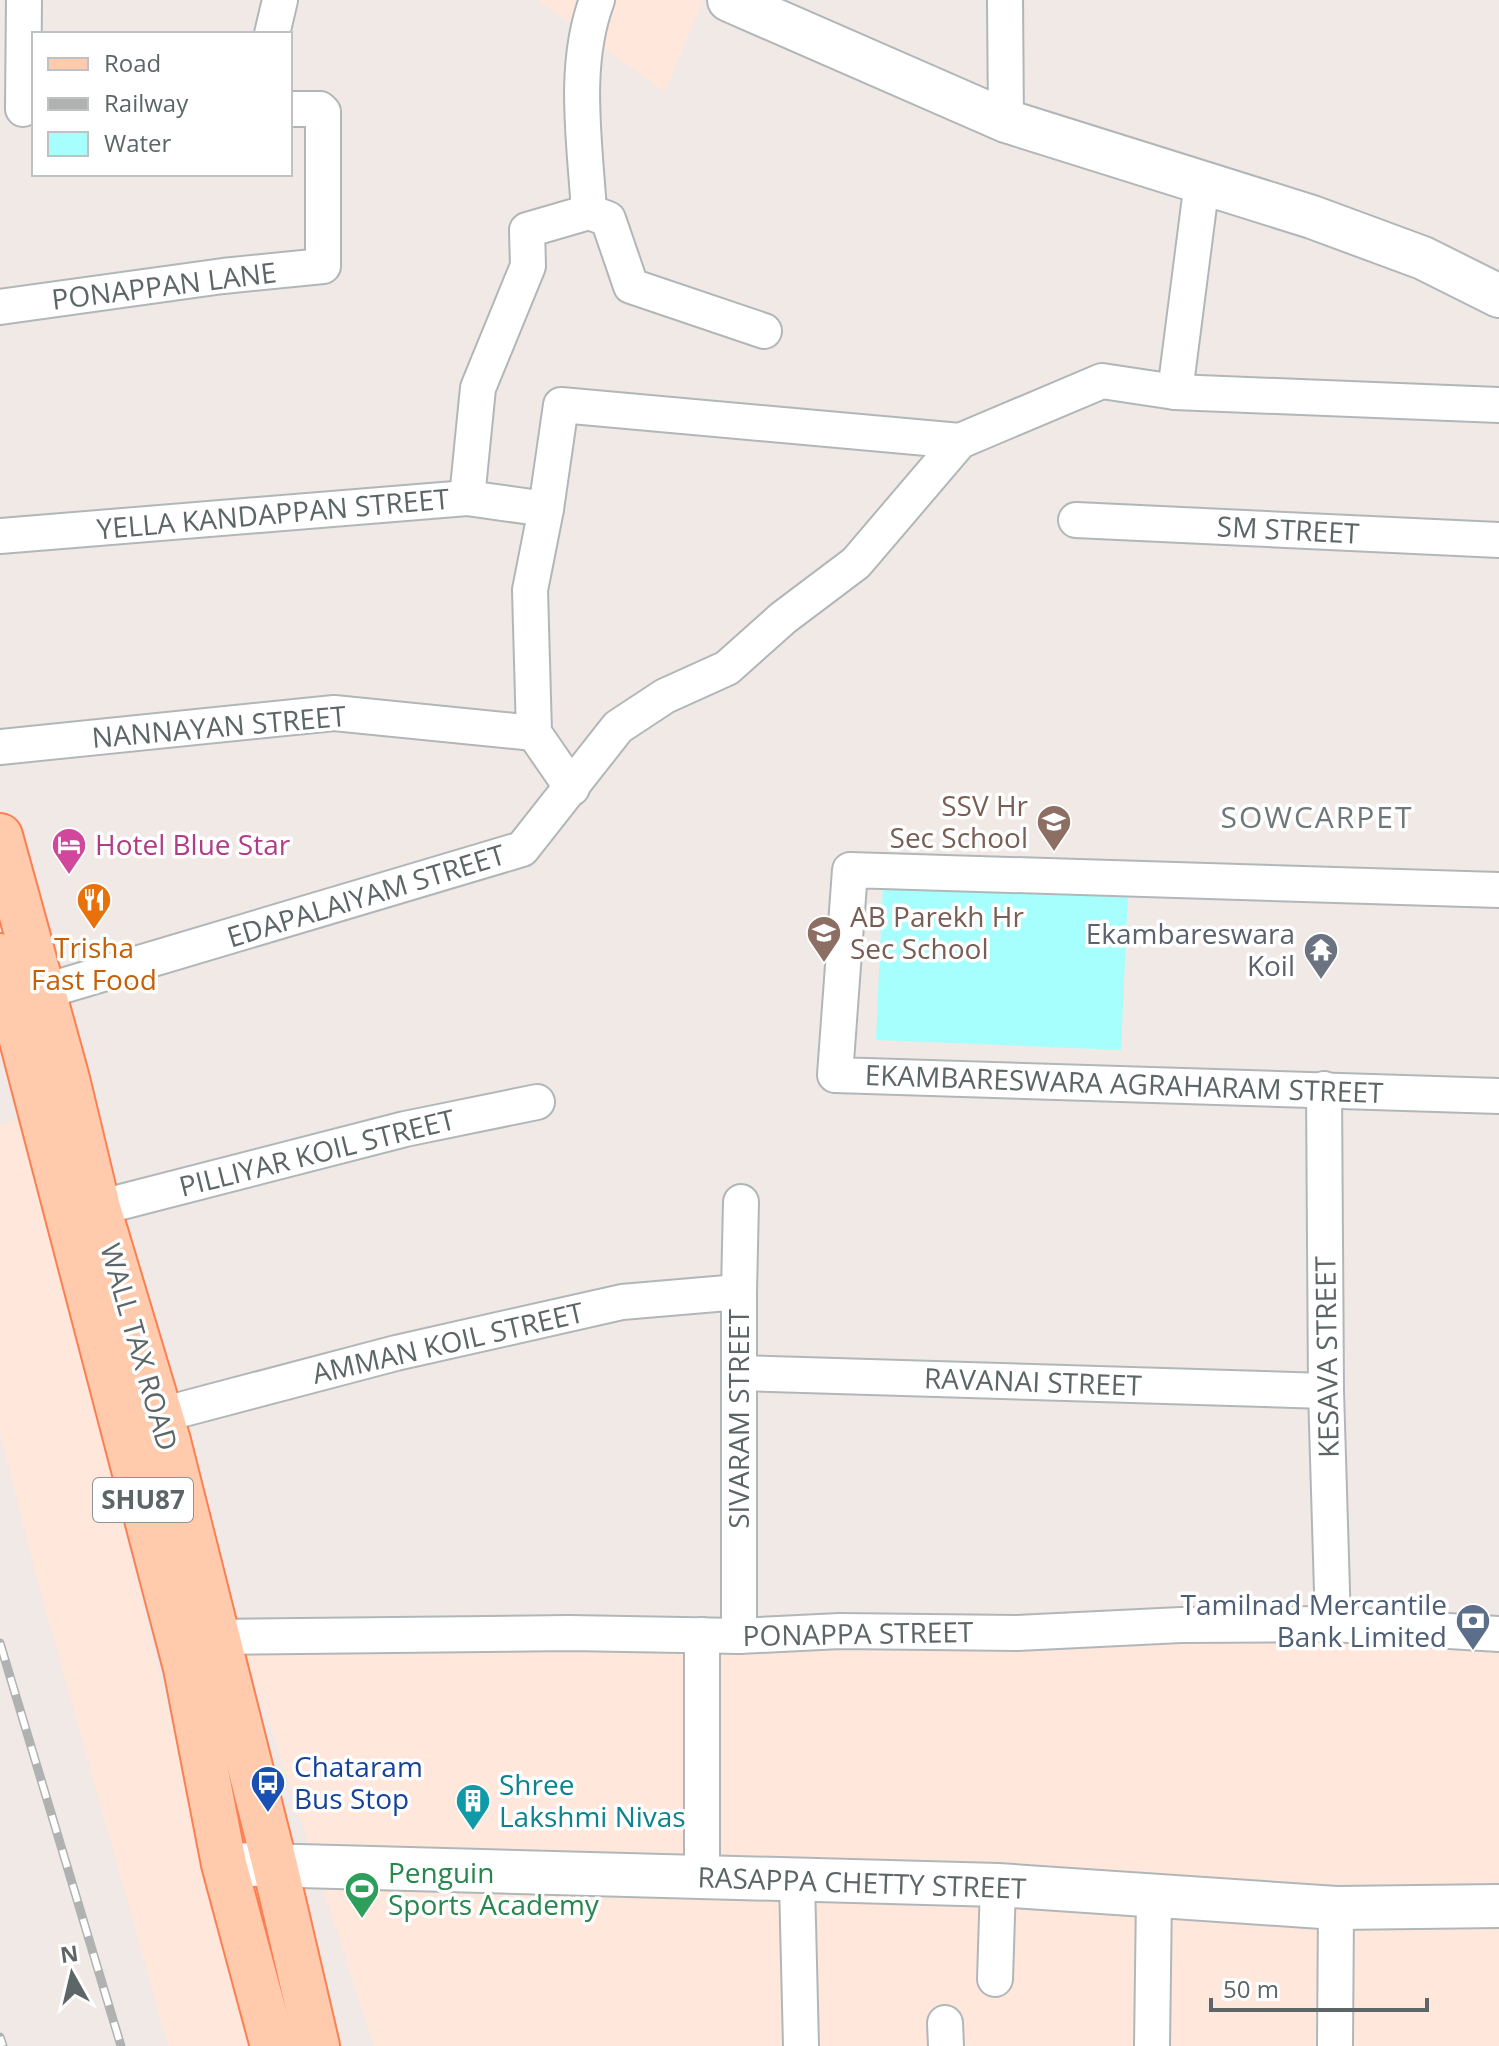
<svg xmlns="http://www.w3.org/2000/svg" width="1499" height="2046" font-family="'Open Sans',sans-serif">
  <rect width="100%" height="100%" fill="#f0e9e5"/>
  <!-- commercial -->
  <g fill="#ffe7dc">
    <path d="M537 0H703L665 92Z"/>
    <path d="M24 1118 250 2046H168L35 1572 0 1433V1125Z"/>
    <path d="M1499 1638V2046H374L259 1691 237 1639Z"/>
  </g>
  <!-- water -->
  <path fill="#a7fffd" d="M883 883 1128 894 1121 1050 876 1040Z"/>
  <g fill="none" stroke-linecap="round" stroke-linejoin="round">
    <defs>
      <g id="minor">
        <path d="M1005 0 1006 121"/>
        <path d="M272 34 280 0"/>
        <path d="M23 109 24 0"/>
        <path d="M589 212 608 219 631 286 764 331"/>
        <path d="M0 307 223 276 323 266V112L320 109H290"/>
        <path d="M1175 392 1202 182"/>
        <path d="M467 498 478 388 528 266 527 230 589 212C585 143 572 66 597 0"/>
        <path d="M1076 520 1499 540"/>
        <path d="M0 536 467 498 546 509"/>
        <path d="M0 747 334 713 534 733"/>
        <path d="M572 788 534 733 530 590 546 509 561 405 960 441"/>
        <path d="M1499 890 850 870 835 1075 1499 1096"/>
        <path d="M42 992 522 849 618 727 665 696 727 668 783 618 856 563 960 441 1102 381 1175 392 1499 405"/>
        <path d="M1324 1089 1326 1391 1333 1624"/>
        <path d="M74 1212 98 1208 405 1129 537 1102"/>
        <path d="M740 1373 1326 1391"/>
        <path d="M161 1415 396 1353 622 1302 739 1292"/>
        <path d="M702 1635V1878"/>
        <path d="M739 1636V1292L741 1202"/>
        <path d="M217 1637 569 1633 739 1636 840 1631 1017 1633 1181 1625 1333 1624 1499 1634"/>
        <path d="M797 1881 801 2046"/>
        <path d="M995 1979 998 1885"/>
        <path d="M945 2023 946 2046"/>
        <path d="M1152 2046 1154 1896"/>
        <path d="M1335 2046 1336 1908"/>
      </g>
      <g id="tertiary">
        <path d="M729 0 1006 121 1312 217 1423 258 1499 296"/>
        <path d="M224 1864 998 1885 1336 1908 1499 1906"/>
      </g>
      <g id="primary">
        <path d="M0 836 67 1079 98 1208 168 1441 275 1866 317 2046"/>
        <path d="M0 956 186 1668 224 1864 273 2046"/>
      </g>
    </defs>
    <!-- minor casing -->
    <use href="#minor" stroke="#b1b7b9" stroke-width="38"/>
    <!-- tertiary casing -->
    <use href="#tertiary" stroke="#b1b7b9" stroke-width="46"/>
    <!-- primary casing -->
    <use href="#primary" stroke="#fc7f53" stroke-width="48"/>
    <!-- minor -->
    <use href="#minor" stroke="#fff" stroke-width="34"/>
    <!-- tertiary -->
    <use href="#tertiary" stroke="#fff" stroke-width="42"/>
    <!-- primary -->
    <use href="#primary" stroke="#ffcbac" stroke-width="44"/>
    <defs>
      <g id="rail">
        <path d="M0 1643 121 2046"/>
        <path d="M0 2037 3 2046"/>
      </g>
    </defs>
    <!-- rail casing -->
    <use href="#rail" stroke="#b0b2b2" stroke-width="9"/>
    <!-- rail -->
    <use href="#rail" stroke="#fff" stroke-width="6" stroke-dasharray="18" stroke-linecap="butt"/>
  </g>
  <!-- icons -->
  <defs>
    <symbol id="school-pin" viewBox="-11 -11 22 30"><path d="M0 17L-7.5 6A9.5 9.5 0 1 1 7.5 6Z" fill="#8d6e63" stroke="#fff"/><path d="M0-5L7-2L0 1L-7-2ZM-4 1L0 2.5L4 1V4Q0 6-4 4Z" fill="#fff"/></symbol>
    <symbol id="hotel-pin" viewBox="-11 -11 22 30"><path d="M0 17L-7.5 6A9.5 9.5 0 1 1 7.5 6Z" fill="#d1479c" stroke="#fff"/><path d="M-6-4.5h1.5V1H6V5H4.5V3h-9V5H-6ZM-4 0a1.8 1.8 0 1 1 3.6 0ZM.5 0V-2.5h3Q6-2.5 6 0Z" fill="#fff"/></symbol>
    <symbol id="restaurant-pin" viewBox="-11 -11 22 30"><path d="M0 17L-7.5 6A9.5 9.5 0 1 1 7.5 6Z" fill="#e8710a" stroke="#fff"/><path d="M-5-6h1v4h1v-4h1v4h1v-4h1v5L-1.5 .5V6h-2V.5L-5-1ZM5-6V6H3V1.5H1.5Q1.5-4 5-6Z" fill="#fff"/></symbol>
    <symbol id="temple-pin" viewBox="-11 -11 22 30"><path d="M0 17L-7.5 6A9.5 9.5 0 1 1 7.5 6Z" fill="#6b7280" stroke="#fff"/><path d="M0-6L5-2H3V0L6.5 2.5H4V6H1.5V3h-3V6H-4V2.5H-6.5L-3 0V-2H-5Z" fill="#fff"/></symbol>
    <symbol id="bank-pin" viewBox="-11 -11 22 30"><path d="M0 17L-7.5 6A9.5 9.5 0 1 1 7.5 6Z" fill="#5c6f8a" stroke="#fff"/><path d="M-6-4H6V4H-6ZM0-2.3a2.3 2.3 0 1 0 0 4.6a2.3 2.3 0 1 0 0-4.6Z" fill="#fff"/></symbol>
    <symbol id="bus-pin" viewBox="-11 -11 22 30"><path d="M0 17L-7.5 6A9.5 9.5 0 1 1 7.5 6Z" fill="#1a4fb4" stroke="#fff"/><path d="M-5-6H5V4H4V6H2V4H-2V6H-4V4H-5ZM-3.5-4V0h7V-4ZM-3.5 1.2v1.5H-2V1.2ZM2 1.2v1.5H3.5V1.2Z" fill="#fff"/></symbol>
    <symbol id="building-pin" viewBox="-11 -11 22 30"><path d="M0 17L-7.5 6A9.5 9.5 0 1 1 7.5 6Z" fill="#0f9aa8" stroke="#fff"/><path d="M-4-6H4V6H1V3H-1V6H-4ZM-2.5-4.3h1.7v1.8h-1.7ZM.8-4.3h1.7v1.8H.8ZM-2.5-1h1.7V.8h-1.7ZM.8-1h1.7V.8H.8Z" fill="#fff"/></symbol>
    <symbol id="stadium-pin" viewBox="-11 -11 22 30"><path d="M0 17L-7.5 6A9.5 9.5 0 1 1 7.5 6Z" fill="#2e9e5b" stroke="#fff"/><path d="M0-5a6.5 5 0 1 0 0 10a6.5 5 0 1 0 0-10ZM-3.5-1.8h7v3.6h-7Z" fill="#fff"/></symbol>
  </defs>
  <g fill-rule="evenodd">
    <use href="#school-pin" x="1034" y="802" width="40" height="54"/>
    <use href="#hotel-pin" x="49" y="825" width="40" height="54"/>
    <use href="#restaurant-pin" x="74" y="880" width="40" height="54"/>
    <use href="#school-pin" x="804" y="913" width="40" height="54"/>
    <use href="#temple-pin" x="1301" y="930" width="40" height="54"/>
    <use href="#bank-pin" x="1453" y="1601" width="40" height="54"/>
    <use href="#bus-pin" x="248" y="1763" width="40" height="54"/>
    <use href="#building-pin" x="453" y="1781" width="40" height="54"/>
    <use href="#stadium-pin" x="342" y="1869" width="40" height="54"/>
  </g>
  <g text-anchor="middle" stroke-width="7" stroke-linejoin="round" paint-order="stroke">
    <!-- shield labels -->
    <rect fill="#fff" stroke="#8e9495" stroke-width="2" x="93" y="1478" width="100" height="44" rx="6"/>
    <g font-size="26" font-weight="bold" fill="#5d6667">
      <text x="143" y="1509">SHU87</text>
    </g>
    <!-- street labels -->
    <g font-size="28" fill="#5d6667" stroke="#fff">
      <text transform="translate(164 286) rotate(-7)" y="10">PONAPPAN LANE</text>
      <text transform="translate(273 514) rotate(-5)" y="10">YELLA KANDAPPAN STREET</text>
      <text transform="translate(1288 530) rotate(3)" y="10">SM STREET</text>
      <text transform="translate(219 727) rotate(-5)" y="10">NANNAYAN STREET</text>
      <text transform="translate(366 896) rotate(-17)" y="10">EDAPALAIYAM STREET</text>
      <text transform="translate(1124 1084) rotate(2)" y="10">EKAMBARESWARA AGRAHARAM STREET</text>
      <text transform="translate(317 1153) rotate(-14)" y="10">PILLIYAR KOIL STREET</text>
      <text transform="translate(448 1343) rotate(-13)" y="10">AMMAN KOIL STREET</text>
      <text transform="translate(139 1347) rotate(74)" y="10">WALL TAX ROAD</text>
      <text transform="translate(1327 1357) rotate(-91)" y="10">KESAVA STREET</text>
      <text transform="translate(1033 1382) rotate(2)" y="10">RAVANAI STREET</text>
      <text transform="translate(739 1419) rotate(-90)" y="10">SIVARAM STREET</text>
      <text transform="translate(858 1634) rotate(-1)" y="10">PONAPPA STREET</text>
      <text transform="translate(862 1883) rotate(2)" y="10">RASAPPA CHETTY STREET</text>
    </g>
    <!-- education labels -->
    <g font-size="28" fill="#785e54" stroke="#fff" text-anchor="end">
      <text x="1028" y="816">SSV Hr<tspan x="1028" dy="32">Sec School</tspan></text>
      <text x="850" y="927" text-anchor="start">AB Parekh Hr<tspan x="850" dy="32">Sec School</tspan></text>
    </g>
    <!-- hotel labels -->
    <g font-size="28" fill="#b23c85" stroke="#fff" text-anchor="start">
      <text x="95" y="855">Hotel Blue Star</text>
    </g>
    <!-- worship labels -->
    <g font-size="28" fill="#5b616d" stroke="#fff" text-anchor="end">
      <text x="1295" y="944">Ekambareswara<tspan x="1295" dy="32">Koil</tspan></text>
    </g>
    <!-- food labels -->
    <g font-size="28" fill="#c56008" stroke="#fff">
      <text x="94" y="958">Trisha<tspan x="94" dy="32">Fast Food</tspan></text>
    </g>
    <!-- service labels -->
    <g font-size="28" fill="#4e5e75" stroke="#fff" text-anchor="end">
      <text x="1447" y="1615">Tamilnad Mercantile<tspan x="1447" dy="32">Bank Limited</tspan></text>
    </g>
    <!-- transit labels -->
    <g font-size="28" fill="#164399" stroke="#fff" text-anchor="start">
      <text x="294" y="1777">Chataram<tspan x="294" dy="32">Bus Stop</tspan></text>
    </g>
    <!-- culture labels -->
    <g font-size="28" fill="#0d838f" stroke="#fff" text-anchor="start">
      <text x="499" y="1795">Shree<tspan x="499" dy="32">Lakshmi Nivas</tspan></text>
    </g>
    <!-- leisure labels -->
    <g font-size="28" fill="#27864d" stroke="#fff" text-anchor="start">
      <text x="388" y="1883">Penguin<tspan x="388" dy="32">Sports Academy</tspan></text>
    </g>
    <!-- neighbourhood labels -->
    <g font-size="30" letter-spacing="2" fill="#6e7879" stroke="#fff">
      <text x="1317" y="828">SOWCARPET</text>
    </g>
  </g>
  <!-- legend -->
  <rect x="32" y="32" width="260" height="144" fill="#ffffff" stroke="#bec2c2" stroke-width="2"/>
  <rect x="48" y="58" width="40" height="12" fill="#ffcbac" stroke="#bec2c2" stroke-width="2"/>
  <text x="104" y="72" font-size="24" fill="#5d6667">Road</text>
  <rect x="48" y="98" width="40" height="12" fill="#b0b2b2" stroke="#bec2c2" stroke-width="2"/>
  <text x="104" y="112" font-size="24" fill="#5d6667">Railway</text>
  <rect x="48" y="132" width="40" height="24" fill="#a7fffd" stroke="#bec2c2" stroke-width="2"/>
  <text x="104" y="152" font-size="24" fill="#5d6667">Water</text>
  <!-- north arrow -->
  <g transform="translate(72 1974) rotate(352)" stroke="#ffffff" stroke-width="6" paint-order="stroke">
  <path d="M0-6L14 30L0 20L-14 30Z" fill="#5d6667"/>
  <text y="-12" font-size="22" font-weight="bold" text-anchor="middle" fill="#5d6667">N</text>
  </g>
  <!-- scale -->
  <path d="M1211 1998v12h216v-12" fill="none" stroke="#5d6667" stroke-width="4"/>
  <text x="1223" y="1998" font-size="24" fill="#5d6667" stroke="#ffffff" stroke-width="6" paint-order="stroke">50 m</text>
</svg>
